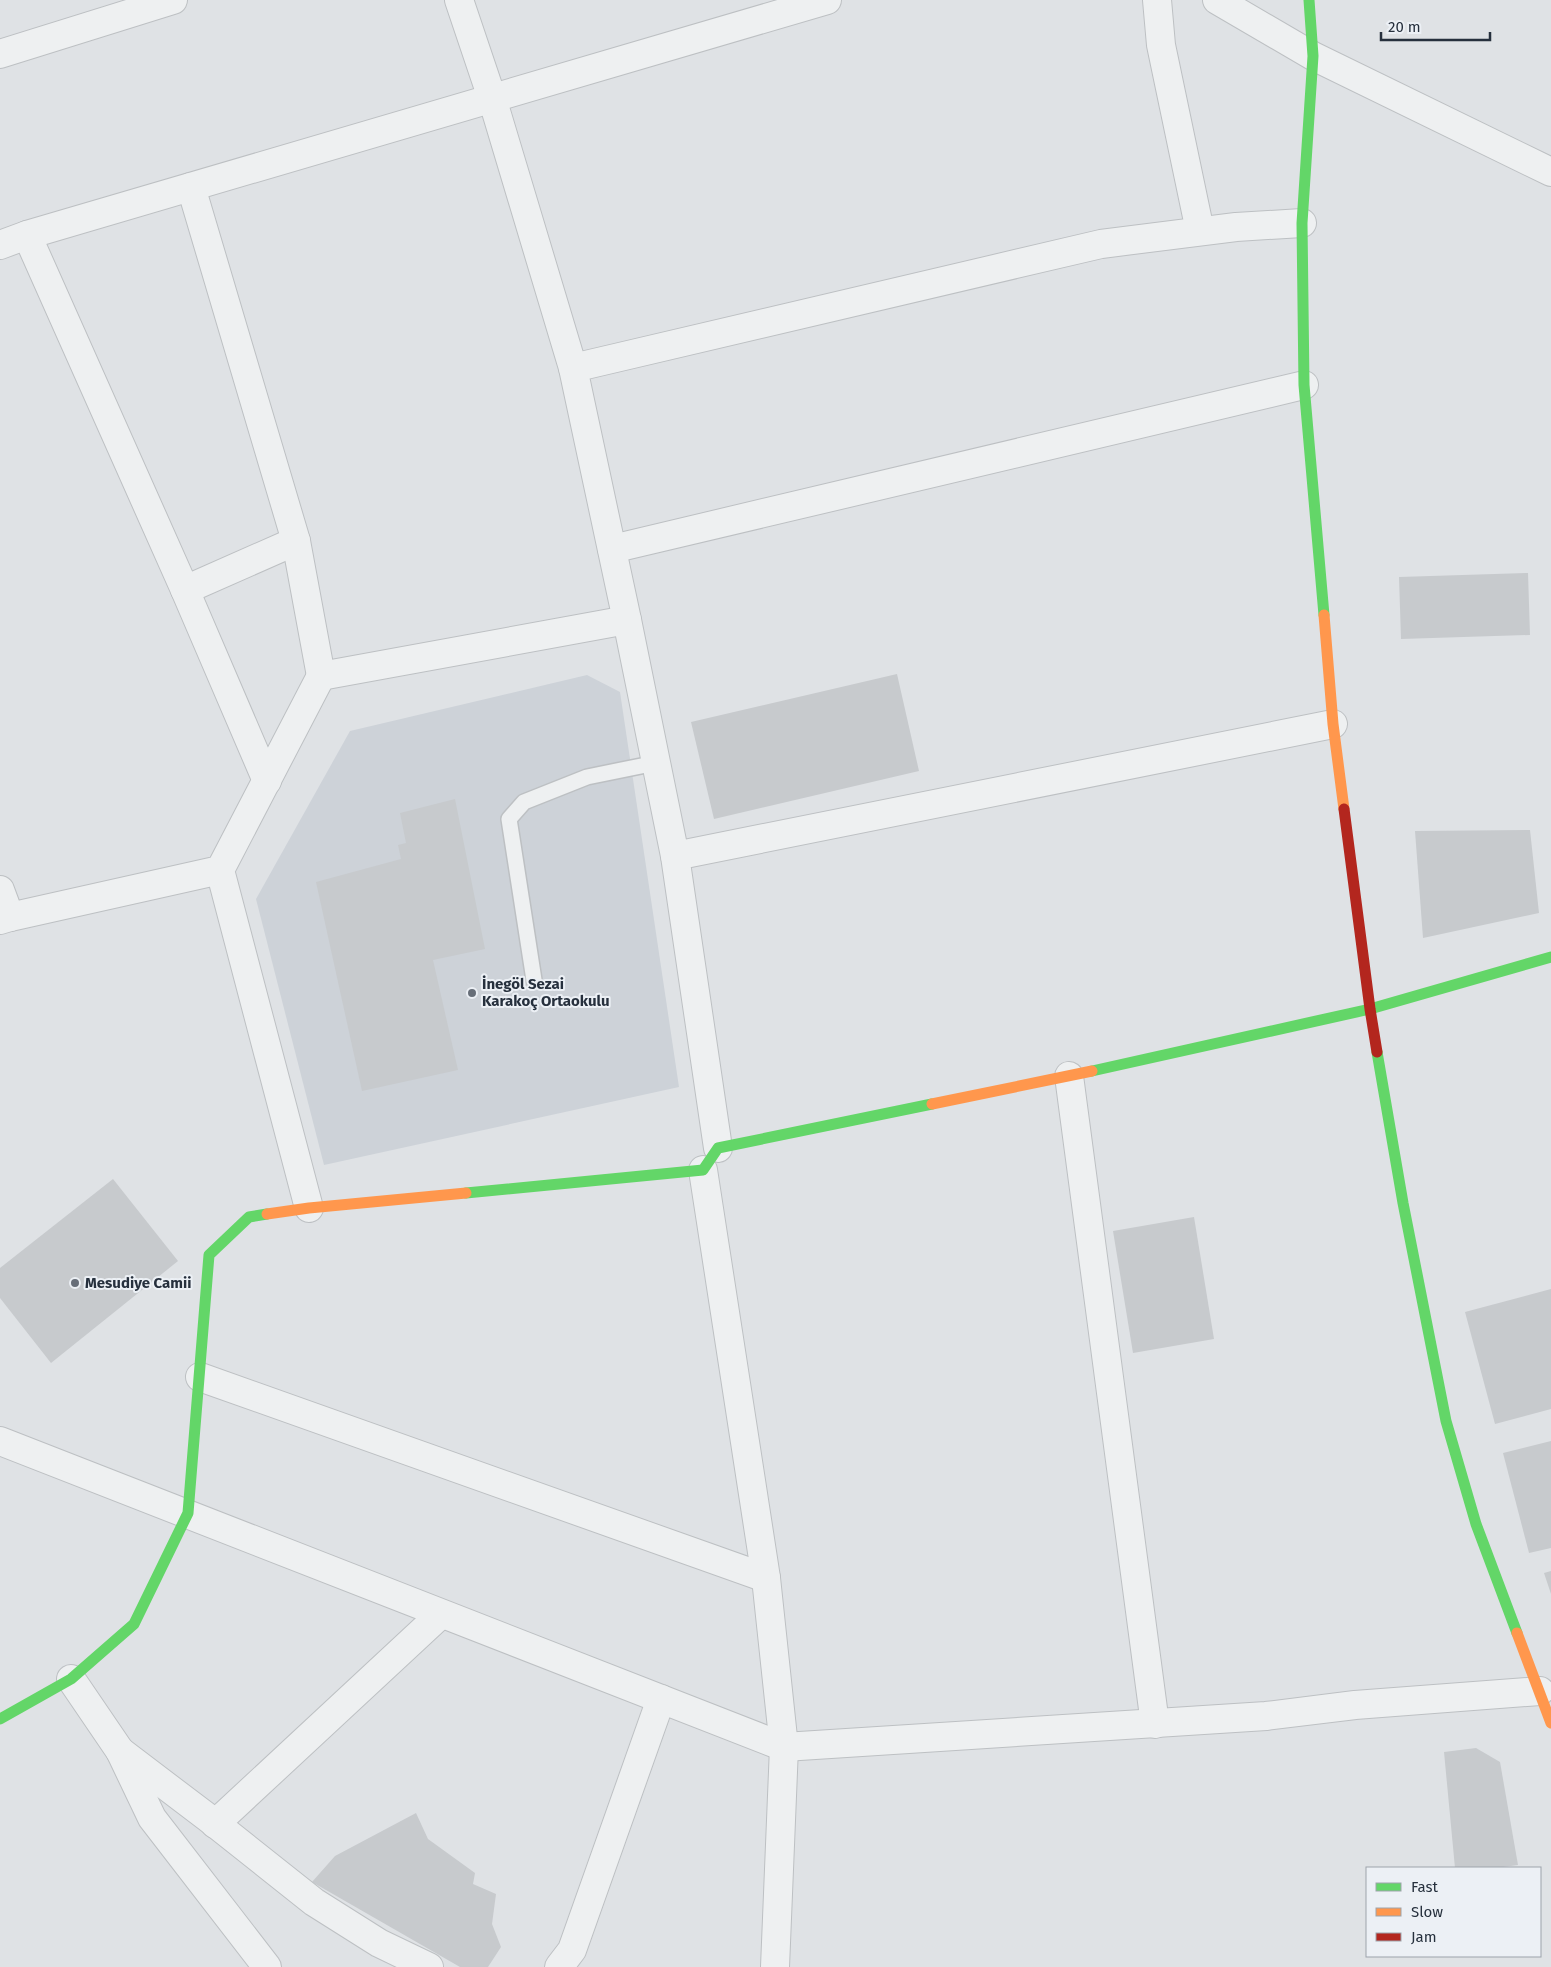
<svg xmlns="http://www.w3.org/2000/svg" width="1551" height="1967" font-family="'Fira Sans',sans-serif">
  <rect width="100%" height="100%" fill="#dfe2e5"/>
  <!-- built -->
  <path fill="#cdd2d8" d="M587 675 620 692 679 1087 324 1165 256 899 350 731Z"/>
  <!-- building -->
  <g fill="#c7cacd">
    <path d="M1528 573 1530 635 1401 639 1399 577Z"/>
    <path d="M897 674 919 771 714 819 691 722Z"/>
    <path d="M455 799 485 949 433 960 458 1070 362 1091 316 882 401 859 398 845 406 843 400 813Z"/>
    <path d="M1530 830 1539 913 1423 938 1415 831Z"/>
    <path d="M113 1179 178 1261 51 1363 0 1298V1268Z"/>
    <path d="M1194 1217 1214 1339 1133 1353 1113 1231Z"/>
    <path d="M1551 1289V1409L1495 1424 1465 1312Z"/>
    <path d="M1551 1441V1548L1529 1553 1503 1453Z"/>
    <path d="M1551 1571V1594L1544 1573Z"/>
    <path d="M1476 1748 1500 1762 1518 1865 1496 1868H1455L1444 1752Z"/>
    <path d="M416 1813 428 1839 475 1873 473 1884 496 1894 492 1924 501 1947 488 1967H460L312 1882 335 1856Z"/>
  </g>
  <g fill="none" stroke-linecap="round" stroke-linejoin="round">
    <defs>
      <path id="lane" d="M534 980 509 819 524 802 587 777 656 763"/>
      <g id="street">
        <path d="M459 0 492 98 573 368 627 620 675 856 718 1148"/>
        <path d="M1157 0 1161 45 1200 231"/>
        <path d="M1217 0 1313 56 1551 172"/>
        <path d="M0 54 173 0"/>
        <path d="M191 187 296 541 321 676 627 620"/>
        <path d="M27 235 185 590 267 781"/>
        <path d="M0 245 27 235 827 0"/>
        <path d="M573 368 1101 244 1236 227 1302 223"/>
        <path d="M612 549 1304 385"/>
        <path d="M185 590 296 541"/>
        <path d="M675 856 1333 724"/>
        <path d="M220 870 309 1208"/>
        <path d="M0 890 10 917 0 920"/>
        <path d="M10 917 220 870 321 676"/>
        <path d="M1069 1076 1155 1724"/>
        <path d="M703 1170 766 1578 784 1747 775 1967"/>
        <path d="M200 1377 766 1578"/>
        <path d="M0 1441 784 1747 1266 1716 1355 1705 1540 1691"/>
        <path d="M71 1679 120 1751 152 1818 267 1967"/>
        <path d="M120 1751 207 1817 314 1902 379 1943 429 1967"/>
        <path d="M215 1824 441 1614"/>
        <path d="M559 1967 572 1950 661 1699"/>
      </g>
    </defs>
    <!-- lane casing -->
    <use href="#lane" stroke="#bdc0c3" stroke-width="18"/>
    <!-- street casing -->
    <use href="#street" stroke="#bdc0c3" stroke-width="30"/>
    <!-- lane -->
    <use href="#lane" stroke="#eef0f1" stroke-width="15"/>
    <!-- street -->
    <use href="#street" stroke="#eef0f1" stroke-width="28"/>
    <!-- fast -->
    <g stroke="#63d668" stroke-width="11">
      <path d="M1309 0 1313 56 1302 223 1304 385 1324 615"/>
      <path d="M1377 1052 1403 1203 1446 1421 1476 1524 1517 1633"/>
      <path d="M1092 1071 1370 1009 1551 957"/>
      <path d="M466 1193 703 1170 718 1148 932 1104"/>
      <path d="M0 1719 71 1679 134 1624 188 1513 209 1255 249 1217 267 1214"/>
    </g>
    <!-- slow -->
    <g stroke="#ff974d" stroke-width="11">
      <path d="M1324 615 1333 724 1344 809"/>
      <path d="M932 1104 1092 1071"/>
      <path d="M267 1214 309 1208 466 1193"/>
      <path d="M1517 1633 1551 1723"/>
    </g>
    <!-- jam -->
    <path stroke="#b3261e" stroke-width="11" d="M1344 809 1370 1009 1377 1052"/>
  </g>
  <!-- markers -->
  <g fill="#676e78" stroke="#ecf0f5" stroke-width="2">
    <circle cx="472" cy="993" r="5"/>
    <circle cx="75" cy="1283" r="5"/>
  </g>
  <g text-anchor="middle" stroke-width="4" stroke-linejoin="round" paint-order="stroke">
    <!-- poi labels -->
    <g font-size="15" font-weight="bold" fill="#26303d" stroke="#ecf0f5" text-anchor="start">
      <text x="482" y="989">İnegöl Sezai<tspan x="482" dy="17">Karakoç Ortaokulu</tspan></text>
      <text x="85" y="1288">Mesudiye Camii</text>
    </g>
  </g>
  <!-- legend -->
  <rect x="1366" y="1867" width="175" height="90" fill="#ecf0f5" stroke="#9da3ab"/>
  <rect x="1376" y="1883" width="25" height="8" fill="#63d668" stroke="#9da3ab"/>
  <text x="1411" y="1892" font-size="15" fill="#26303d">Fast</text>
  <rect x="1376" y="1908" width="25" height="8" fill="#ff974d" stroke="#9da3ab"/>
  <text x="1411" y="1917" font-size="15" fill="#26303d">Slow</text>
  <rect x="1376" y="1933" width="25" height="8" fill="#b3261e" stroke="#9da3ab"/>
  <text x="1411" y="1942" font-size="15" fill="#26303d">Jam</text>
  <!-- scale -->
  <path d="M1381 32v8h109v-8" fill="none" stroke="#26303d" stroke-width="2.5"/>
  <text x="1388" y="32" font-size="15" fill="#26303d" stroke="#ecf0f5" stroke-width="4" paint-order="stroke">20 m</text>
</svg>
